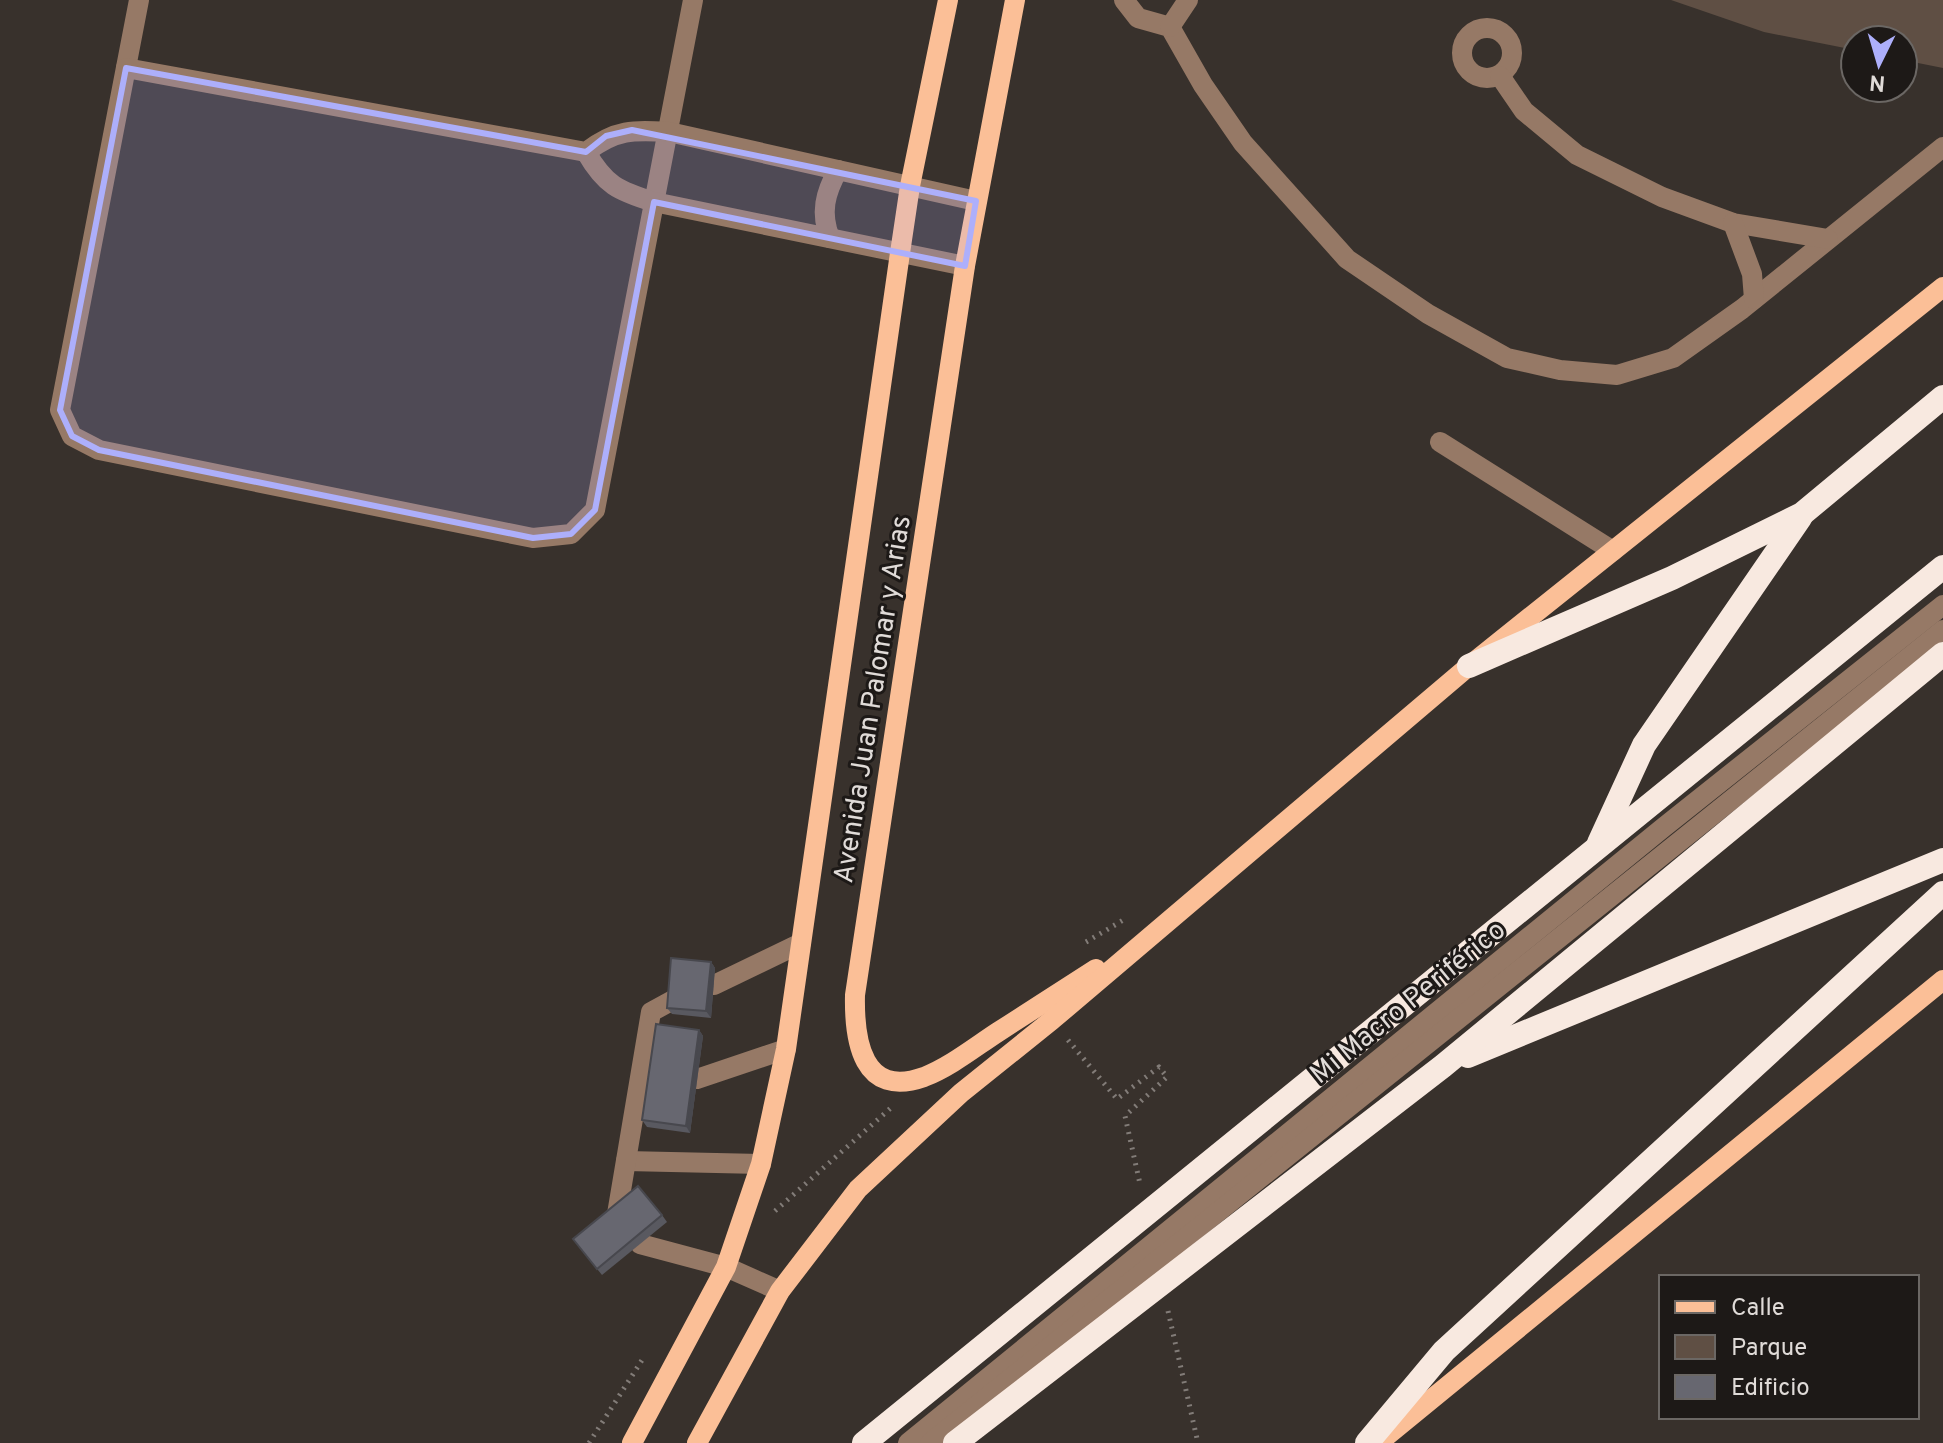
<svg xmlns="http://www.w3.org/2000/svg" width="1943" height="1443" font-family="Overpass,sans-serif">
  <rect width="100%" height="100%" fill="#38312c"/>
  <!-- green -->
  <path fill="#5f4f44" d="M1671 0H1943V68L1903 60V40H1855V50L1764 32Z"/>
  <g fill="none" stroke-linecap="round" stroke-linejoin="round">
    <!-- path -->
    <g stroke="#827c78" stroke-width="5" stroke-dasharray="2 6" stroke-linecap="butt">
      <path d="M1086 942 1125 919"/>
      <path d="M1068 1040 1117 1099 1159 1067 1167 1077 1125 1116 1140 1184"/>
      <path d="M775 1211 893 1106"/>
      <path d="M1168 1311 1198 1443"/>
      <path d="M589 1443 644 1357"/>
    </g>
    <!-- minor -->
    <g stroke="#967966" stroke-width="20">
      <path d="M139 0 60 410 72 436 99 450 533 538 571 534 595 510 693 0"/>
      <path d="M1124 0 1138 18 1170 27 1203 85 1243 143 1347 259 1428 314 1507 358 1560 370 1617 375 1673 358 1742 309 1943 147"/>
      <path d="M1170 27 1188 0"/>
      <circle cx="1487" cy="53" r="25"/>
      <path d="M126 68 586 152C616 129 633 130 669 132L976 201"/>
      <path d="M1500 76 1524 111 1577 155 1662 197 1733 223 1828 239"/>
      <path d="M586 152C605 185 618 191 654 202L965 266"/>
      <path d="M1733 223 1752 274 1754 299"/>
      <path d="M830 238C820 213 825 193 838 170"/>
      <path d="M1440 442 1613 551"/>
      <path d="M714 985 801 943"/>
      <path d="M697 1079 786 1049"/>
      <path d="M626 1161 761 1164"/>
      <path d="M617 1214 651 1012 673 1000"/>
      <path d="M640 1244 726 1267 780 1291"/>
      <path d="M908 1443 1664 827 1943 605"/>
      <path d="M930 1443 1943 630"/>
    </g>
    <!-- major -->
    <g stroke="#fbbf97" stroke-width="20">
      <path d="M1015 0 965 266 855 995C854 1040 862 1099 924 1077 950 1067 975 1047 998 1032 1031 1011 1063 990 1096 969"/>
      <path d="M632 1443 726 1267 761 1164 786 1049 900 253 910 186 948 0"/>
      <path d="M697 1443 780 1291 858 1189 961 1093 1052 1020 1469 666 1943 287"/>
      <path d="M1378 1443 1943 980"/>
    </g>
    <!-- highway -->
    <g stroke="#f8e9e0" stroke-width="24">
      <path d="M1469 666 1672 578 1802 514 1943 397"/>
      <path d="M1599 843 1644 745 1800 518"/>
      <path d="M1468 1056 1943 860"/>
      <path d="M864 1443 1943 567"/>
      <path d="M955 1443 1443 1066 1943 654"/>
      <path d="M1367 1443 1444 1351 1943 893"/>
    </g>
  </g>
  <!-- wall -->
  <g fill="#595960">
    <path d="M711 962 715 968 711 1018 672 1014 667 1008Z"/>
    <path d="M699 1030 703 1036 690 1133 647 1127 642 1120Z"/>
    <path d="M662 1215 667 1222 602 1275 573 1239Z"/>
  </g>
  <!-- shaded-wall -->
  <g fill="#48484e">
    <path d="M711 962 715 968 711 1018 706 1011Z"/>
    <path d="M699 1030 703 1036 690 1133 686 1126Z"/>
  </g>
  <!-- building -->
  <g fill="#676770" stroke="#48484e" stroke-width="2">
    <path d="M671 958 711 962 706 1011 667 1008Z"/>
    <path d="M656 1024 699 1030 686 1126 642 1120Z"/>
    <path d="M638 1186 662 1215 597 1269 573 1239Z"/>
  </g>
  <!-- marked area -->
  <path fill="#adaffb" fill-opacity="0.2" stroke="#adaffb" stroke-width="6" stroke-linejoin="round" d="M126 68 586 152 606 136 632 130 976 201 965 266 654 202 595 510 571 534 533 538 99 450 72 436 60 410Z"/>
  <g text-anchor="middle" stroke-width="6" stroke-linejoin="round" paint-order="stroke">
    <!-- street labels -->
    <g font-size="28" fill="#e0dbd8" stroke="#1d1917">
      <text transform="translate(871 699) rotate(-81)" y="10">Avenida Juan Palomar y Arias</text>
      <text transform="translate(1407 1001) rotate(-39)" y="10">Mi Macro Periférico</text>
    </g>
  </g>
  <!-- legend -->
  <rect x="1659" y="1275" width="260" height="144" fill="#1d1917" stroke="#6b6764" stroke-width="2"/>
  <rect x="1675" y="1301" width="40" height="12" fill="#fbbf97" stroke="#6b6764" stroke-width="2"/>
  <text x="1731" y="1315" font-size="24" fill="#e0dbd8">Calle</text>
  <rect x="1675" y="1335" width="40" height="24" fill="#5f4f44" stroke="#6b6764" stroke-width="2"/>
  <text x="1731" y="1355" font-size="24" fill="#e0dbd8">Parque</text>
  <rect x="1675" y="1375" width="40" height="24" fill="#676770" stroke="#6b6764" stroke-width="2"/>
  <text x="1731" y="1395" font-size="24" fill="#e0dbd8">Edificio</text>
  <!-- north arrow -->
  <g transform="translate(1879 64) rotate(185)"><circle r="38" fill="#1d1917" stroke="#6b6764" stroke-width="2"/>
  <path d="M0-6L14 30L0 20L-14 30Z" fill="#adaffb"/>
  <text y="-12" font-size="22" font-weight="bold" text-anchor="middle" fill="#e0dbd8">N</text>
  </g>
</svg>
